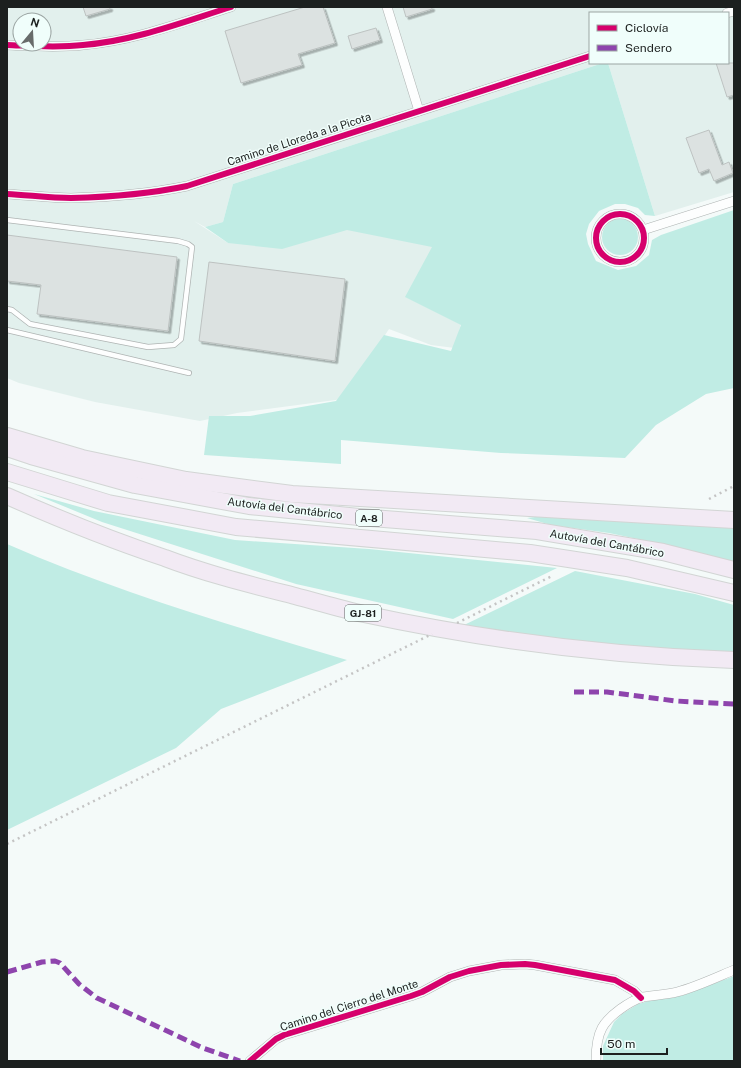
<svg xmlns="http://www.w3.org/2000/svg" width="741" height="1068" font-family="'Public Sans',sans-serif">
  <defs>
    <filter id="shadow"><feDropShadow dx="2.5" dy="2.5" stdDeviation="0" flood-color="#0004"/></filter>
  </defs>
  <rect width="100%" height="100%" fill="#f4faf9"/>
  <!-- built -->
  <path fill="#e2f0ed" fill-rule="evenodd" d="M7 7H734V192L655 216 608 63H728V13H590V63H603L233 184 223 222 205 227 194 221 228 243 351 224 434 244 462 319 455 348 431 345 389 329 343 399 237 413 200 421 95 402 19 383 7 378ZM20 20H44V44H20Z"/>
  <!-- green -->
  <g fill="#c0ece4">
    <path d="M603 63H608L655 216 645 215 638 208 625 204H615L599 211 589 224 586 234 588 244 596 261 618 270 636 266 649 255 652 240 661 235 734 210V388L706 394 656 425 625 458 501 453 341 440V464L204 455 209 416H250L336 401 384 335 451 351 461 325 405 297 432 247 347 230 282 249 228 243 205 227 223 222 233 184Z"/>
    <circle cx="620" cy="237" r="18"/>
    <path d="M34 494 94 511 235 540 369 549 557 568 453 619 296 584 102 522Z"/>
    <path d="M552 515 734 527V562L681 548 609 533 551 525 527 518Z"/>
    <path d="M7 544C117 592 232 626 347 660L221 709 176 748 7 830Z"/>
    <path d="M575 571 695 594 734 605V653C643 653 552 638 462 626Z"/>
    <path d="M734 976V1061H603V1046L614 1022 622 1014 638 1004 656 999 684 995Z"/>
  </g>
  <!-- building -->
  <g fill="#dce2e1" stroke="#bdc2c1" filter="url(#shadow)">
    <path d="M83 7H110V9L86 16Z"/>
    <path d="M305 7H323L335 43 298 54 302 65 241 83 225 31Z"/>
    <path d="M403 7H432V9L406 17Z"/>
    <path d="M376 28 380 40 352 49 348 36Z"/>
    <path d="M716 63H734V95L727 97Z"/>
    <path d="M709 130 722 165 729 162 733 173 714 181 709 169 699 173 686 138Z"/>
    <path d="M7 235 177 257 168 331 37 314 41 285 7 281Z"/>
    <path d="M209 262 345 279 335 361 199 341Z"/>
  </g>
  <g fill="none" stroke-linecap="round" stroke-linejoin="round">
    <defs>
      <g id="service">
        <path d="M7 220 178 241 188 244 192 247 181 339 174 345 148 347 30 324 12 310 7 309"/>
        <path d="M7 330 189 373"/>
      </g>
      <g id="minor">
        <path d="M387 7 419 111"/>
        <path d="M727 13 734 11"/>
        <path d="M7 45C33 46 58 48 83 45 134 41 183 22 231 7"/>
        <path d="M7 194C28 195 50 198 71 198 110 197 149 194 187 186L590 56"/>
        <circle cx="620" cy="238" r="24"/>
        <path d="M643 230 734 201"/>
        <path d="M250 1061 276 1039 284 1035 411 996 422 992 450 977 469 971 501 965 525 964 535 965 615 980 634 991 641 998"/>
        <path d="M596 1061C596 1051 597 1037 602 1028 609 1015 630 1001 643 997 654 995 666 995 677 992 696 987 715 978 734 970"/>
      </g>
      <g id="motorway">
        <path d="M7 436 82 458 186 480 292 494 734 520"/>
        <path d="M7 448 31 456 135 485 249 506 359 517 537 531 663 552 734 570"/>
        <path d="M7 472 108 503 236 527 530 553 627 568 734 593"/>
        <path d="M7 496C59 519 111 540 165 558 207 574 252 585 295 596 318 602 341 609 364 614 485 640 610 656 734 660"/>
      </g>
    </defs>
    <!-- service casing -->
    <use href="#service" stroke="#afb4b3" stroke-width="6"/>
    <!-- minor casing -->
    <use href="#minor" stroke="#afb4b3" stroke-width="10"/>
    <!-- motorway casing -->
    <use href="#motorway" stroke="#d2d5d4" stroke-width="18"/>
    <!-- service -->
    <use href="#service" stroke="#fdfefe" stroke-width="4.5"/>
    <!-- minor -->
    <use href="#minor" stroke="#fdfefe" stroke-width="9"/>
    <!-- motorway -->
    <use href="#motorway" stroke="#f2eaf4" stroke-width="16"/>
    <!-- rail -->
    <g stroke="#c4c4c4" stroke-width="2.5" stroke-dasharray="2 4" stroke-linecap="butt">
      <path d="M709 499 734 486"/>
      <path d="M457 623 552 576"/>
      <path d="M7 844 432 634"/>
    </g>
    <!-- quiet -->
    <g stroke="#8e44ad" stroke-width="5" stroke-dasharray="10 5" stroke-linecap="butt">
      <path d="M574 692H607L676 701 734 704"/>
      <path d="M7 972 42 962 55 961 60 963 79 984 97 998 203 1048 240 1061"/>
    </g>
    <defs>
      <g id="cycleway">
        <path d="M7 45C33 46 58 48 83 45 134 41 183 22 231 7"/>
        <path d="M7 194C28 195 50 198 71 198 110 197 149 194 187 186L590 56"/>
        <circle cx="620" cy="238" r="24"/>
        <path d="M250 1061 276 1039 284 1035 411 996 422 992 450 977 469 971 501 965 525 964 535 965 615 980 634 991 641 998"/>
      </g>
    </defs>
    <!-- cycleway casing -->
    <use href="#cycleway" stroke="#f0fefb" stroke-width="8"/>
    <!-- cycleway -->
    <use href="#cycleway" stroke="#d6006c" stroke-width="6"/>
  </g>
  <g text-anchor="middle" stroke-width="3" stroke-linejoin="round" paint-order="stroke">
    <!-- shield labels -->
    <g fill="#f0fefb" stroke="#5c6361" stroke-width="1">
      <rect x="356" y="510" width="26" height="16" rx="3"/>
      <rect x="345" y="605" width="36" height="16" rx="3"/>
    </g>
    <g font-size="10" font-weight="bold" fill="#1c201f">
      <text x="369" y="522">A-8</text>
      <text x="363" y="617">GJ-81</text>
    </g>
    <!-- street labels -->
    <g font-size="11" fill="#1c201f" stroke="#f0fefb">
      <text transform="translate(299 139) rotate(-18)" y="4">Camino de Lloreda a la Picota</text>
      <text transform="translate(285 508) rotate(7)" y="4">Autovía del Cantábrico</text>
      <text transform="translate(607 543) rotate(10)" y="4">Autovía del Cantábrico</text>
      <text transform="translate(349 1005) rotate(-18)" y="4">Camino del Cierro del Monte</text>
    </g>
  </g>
  <!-- border -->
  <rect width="741" height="1068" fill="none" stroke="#1c201f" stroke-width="16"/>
  <!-- legend -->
  <rect x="589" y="12" width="140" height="52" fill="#f0fefb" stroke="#9ba5a3"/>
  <rect x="597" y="25" width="20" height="6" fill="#d6006c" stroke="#9ba5a3"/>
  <text x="625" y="32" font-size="12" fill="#1c201f">Ciclovía</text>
  <rect x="597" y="45" width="20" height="6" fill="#8e44ad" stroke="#9ba5a3"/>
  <text x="625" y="52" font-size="12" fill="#1c201f">Sendero</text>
  <!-- north arrow -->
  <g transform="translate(32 32) rotate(18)"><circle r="19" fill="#f0fefb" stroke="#9ba5a3"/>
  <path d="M0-3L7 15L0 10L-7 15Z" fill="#686c6b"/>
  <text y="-6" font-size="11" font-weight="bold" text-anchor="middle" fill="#1c201f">N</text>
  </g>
  <!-- scale -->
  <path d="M601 1048v6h66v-6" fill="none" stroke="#1c201f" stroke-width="2"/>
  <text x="607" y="1048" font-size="12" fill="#1c201f" stroke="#f0fefb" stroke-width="3" paint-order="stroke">50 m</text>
</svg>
